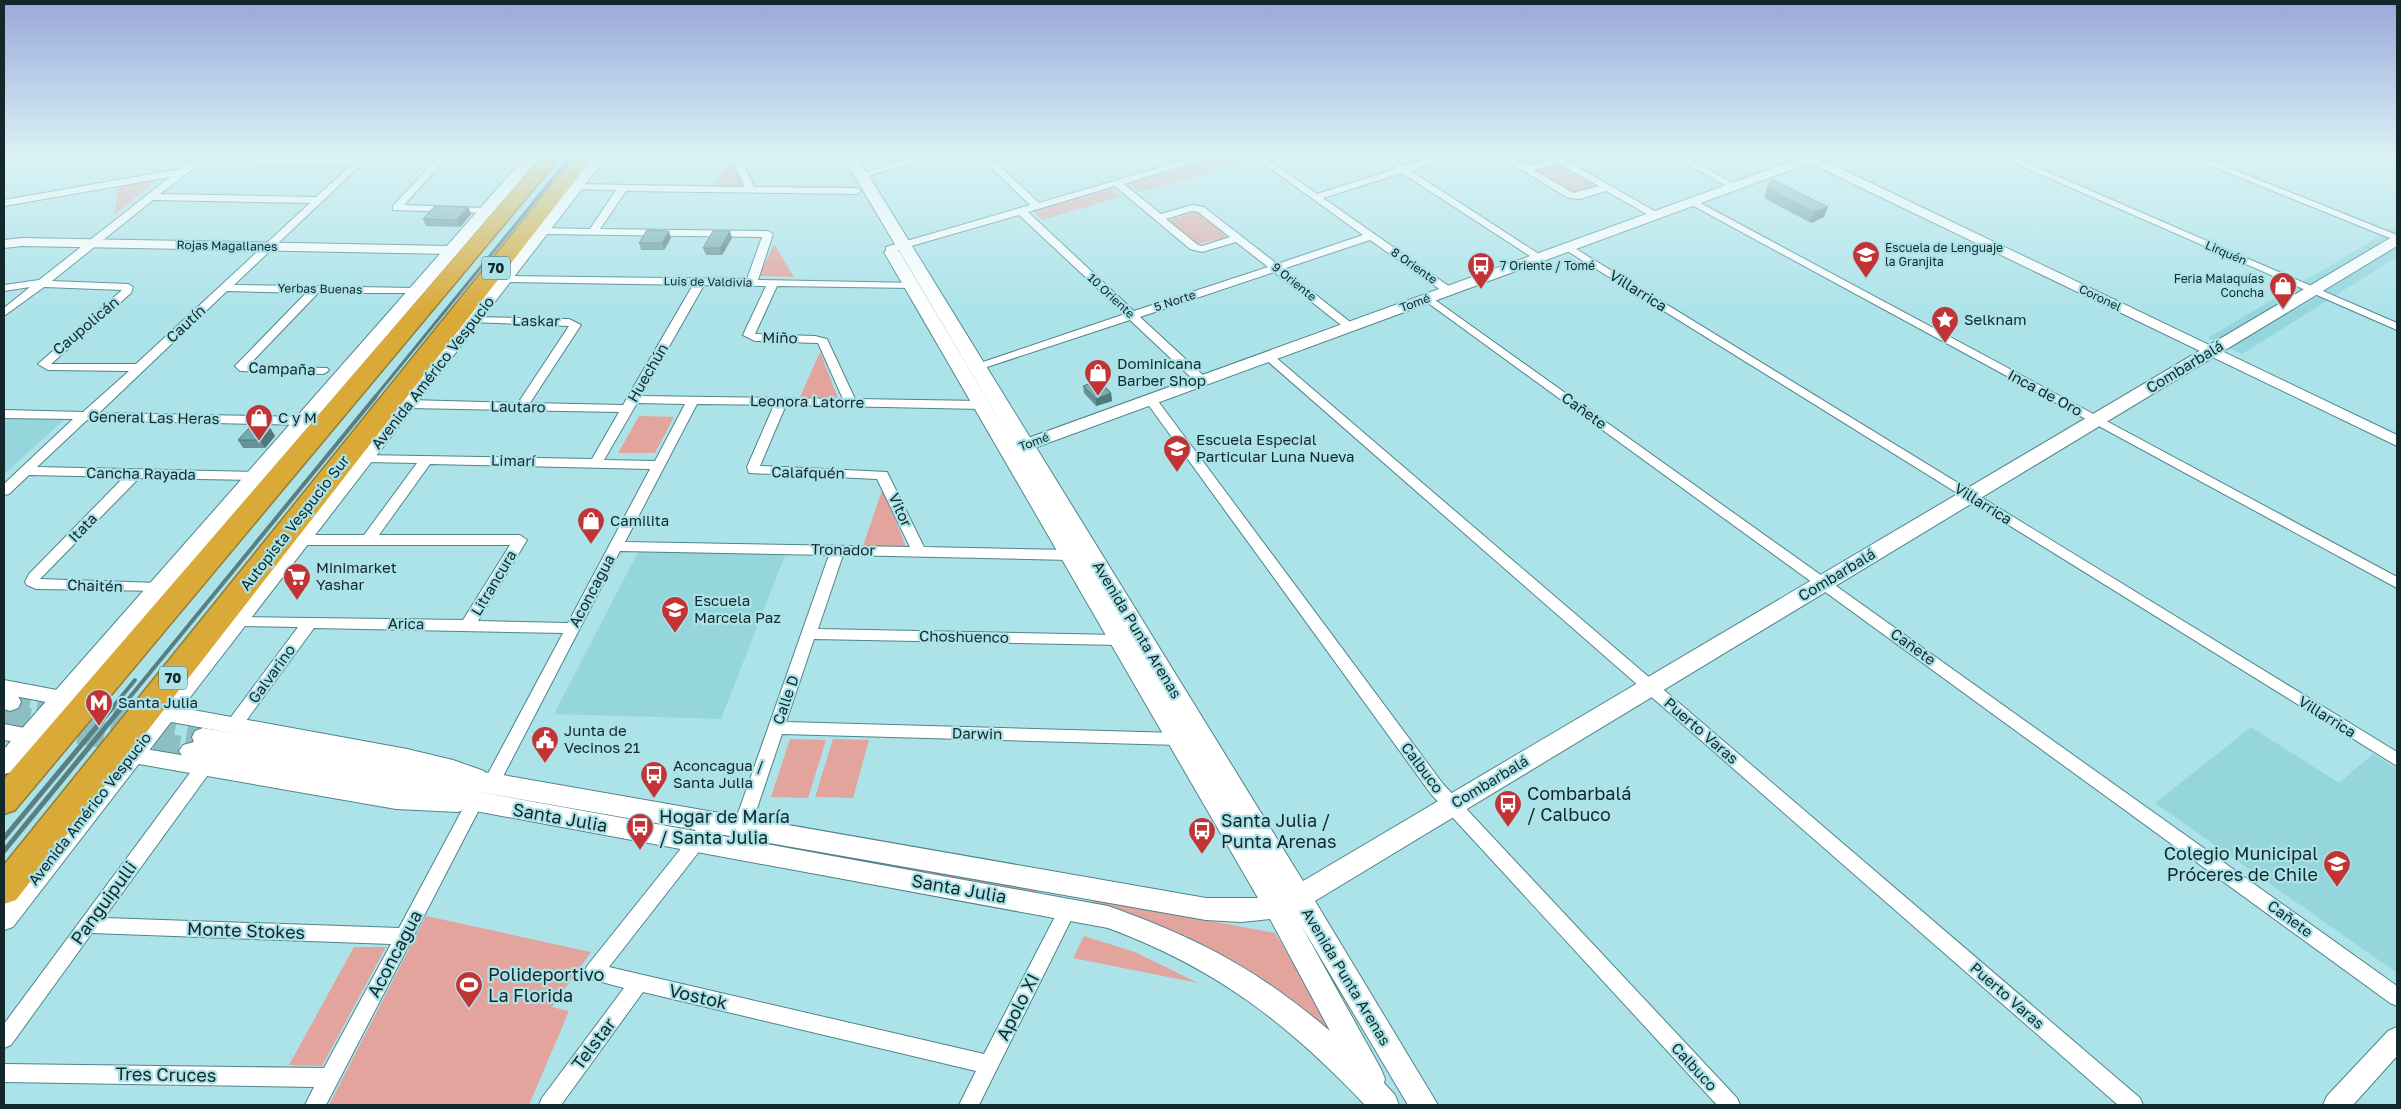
<svg xmlns="http://www.w3.org/2000/svg" width="2401" height="1109" font-family="'Golos Text',sans-serif">
  <rect width="100%" height="100%" fill="#ace3e9"/>
  <!-- built -->
  <g fill="#95d6dd">
    <path d="M2397 226V257L2242 354 2208 338Z"/>
    <path d="M4 419H65L4 474Z"/>
    <path d="M639 550 786 553 721 719 554 714Z"/>
    <path d="M2251 727 2339 783 2373 754 2397 769V973L2155 803Z"/>
  </g>
  <!-- green -->
  <g fill="#e3a49e">
    <path d="M1224 155H1244L1250 160 1141 192 1130 183Z"/>
    <path d="M729 161 746 187H714Z"/>
    <path d="M1555 164 1597 187 1573 194 1533 171Z"/>
    <path d="M163 175 115 214 118 183Z"/>
    <path d="M1109 188 1120 197 1042 220 1032 210Z"/>
    <path d="M1197 212 1226 236 1225 238 1197 244 1169 220Z"/>
    <path d="M774 244 794 277 759 276Z"/>
    <path d="M820 352 838 398 800 397Z"/>
    <path d="M639 416 674 417 655 453H618Z"/>
    <path d="M883 487 906 547 863 546Z"/>
    <path d="M790 739 826 740 808 798 771 797Z"/>
    <path d="M833 739 869 740 853 798 815 797Z"/>
    <path d="M754 839 1036 890 1037 893 1035 895 751 844Z"/>
    <path d="M1094 899 1275 933 1330 1025 1327 1031 1186 938 1136 916 1092 903Z"/>
    <path d="M426 916 591 952 552 1007 569 1011 529 1105H329Z"/>
    <path d="M1084 936 1135 952 1198 983 1073 958Z"/>
    <path d="M354 947H386L322 1066 289 1065Z"/>
  </g>
  <g fill="none" stroke-linecap="round" stroke-linejoin="round">
    <!-- secondary-tunnel-far1 -->
    <path stroke="#8dbec3" stroke-width="20" stroke-dasharray="20 10" stroke-linecap="butt" d="M10 702 44 708"/>
    <!-- secondary-tunnel -->
    <g stroke="#8dbec3" stroke-width="26" stroke-dasharray="26 12" stroke-linecap="butt">
      <path d="M37 707 203 737"/>
      <path d="M4 717 191 751"/>
    </g>
    <defs>
      <g id="minor">
        <path d="M26 155H47L4 165V159Z"/>
        <path d="M361 155H371L234 285 415 288 420 291 419 293H318L248 366 327 368 329 370 327 372 323 374 240 371 235 366 237 364 306 293 227 291 99 413 304 417 310 421 304 425 87 420 37 467 256 472 262 476 256 480 139 478 40 579 158 583 165 588 163 591 36 589 27 585 25 582 29 574 124 477 29 475 9 494 4 495V484L73 419 4 418V410L83 412 129 371 48 370 38 364 122 290 44 287 4 316V308L30 287 4 291V285L39 280 170 177 4 206V200L180 169 196 158 357 159ZM199 164 205 163 351 165 316 197 160 194ZM153 200 310 203 136 364H51L131 293 133 287 128 284 52 281Z"/>
        <path d="M440 155H449L404 205 485 208 490 211 489 213 393 210V206Z"/>
        <path d="M730 155H740L754 187 856 188 861 191 856 194 626 191 600 229 768 231 773 234 758 280 916 283V287L912 288 777 286 755 334 815 336 827 339 855 399 982 401 988 405 982 409 786 405 760 466 887 472 924 547 1070 550 1077 555 1070 560 843 555 818 629 1120 635 1125 636 1127 640 1125 644 1120 645 814 639 786 722 1178 733 1184 735 1186 739 1184 743 1178 745 782 734 743 850 740 855 734 857 728 855 725 850 829 555 620 551 497 788 491 790 485 788 483 783 563 633 314 628 240 729 234 731 228 729 226 725 228 721 298 627 238 626 233 625 231 621 233 617 463 620 510 545H303L296 540 303 535H364L417 463 366 462 362 461 360 458 362 455 592 459 619 412 409 408 403 404 409 400 518 403 569 326 470 322V318L474 317 569 319 581 325 530 403 623 405 693 285 505 282 500 279 505 276 747 279 762 237 542 234 537 231 542 228 590 229 616 190 573 189 571 187 576 184 745 187ZM704 285 766 286 743 335 755 341 818 343 843 399 641 396ZM637 403 685 404 655 461 604 460ZM697 404 774 405 747 467 749 473 877 479 910 547 625 542ZM430 464 650 469 568 623 478 621 527 540 520 535H379Z"/>
        <path d="M923 155H939L861 178 856 175Z"/>
        <path d="M978 155H988L1039 203 1202 155H1217L1124 184 1161 214 1192 205 1204 207 1277 264 1363 235 1252 155H1262L1317 194 1396 169 1376 155H1387L1404 166 1441 155H1455L1411 171 1545 258 1544 260H1536L1402 173 1323 198 1453 289V293H1445L1370 240 1283 269 1354 325V329H1346L1274 272 1140 317 1206 378 1208 381 1206 384H1198L1130 320 978 370 972 367 974 365 1125 314 1019 215 894 251H886V247L1030 205ZM1115 186 1190 249 1202 252 1236 242 1268 267 1134 311 1028 212ZM1192 211 1198 212 1230 237 1202 246 1198 245 1166 219Z"/>
        <path d="M1497 155H1508L1527 166 1553 158 1566 160 1661 215 1656 218 1652 217 1606 191 1580 199 1568 198ZM1554 164 1561 165 1599 186 1573 193 1534 170Z"/>
        <path d="M1671 155H1682L1740 187 1732 189Z"/>
        <path d="M1996 155H2008L2397 323V330Z"/>
        <path d="M2184 155H2197L2397 235V241Z"/>
        <path d="M2378 155H2391L2397 158V164Z"/>
        <path d="M1693 199 2397 577V588L1690 204V200Z"/>
        <path d="M1568 244 2397 752V766L1564 249V245Z"/>
        <path d="M1428 295 2397 986V1006L2390 1003 1424 300 1423 298Z"/>
        <path d="M1269 354 1273 355 2140 1098 2143 1105H2118L1265 359 1263 357 1265 355Z"/>
        <path d="M1151 396 1155 397 1443 784 1737 1098 1740 1105H1717L1431 794 1147 403 1145 400Z"/>
        <path d="M204 761 210 762 212 767 210 772 104 918 399 928 469 797 475 795 481 797 483 802 326 1105H305L314 1087 4 1082V1064L324 1068 391 944 92 933 11 1045 4 1048V1024L198 762Z"/>
        <path d="M713 814 719 816 721 821 719 826 609 967 984 1054 1062 903 1068 900 1074 903 1077 908 979 1105H959L976 1071 643 992 561 1105H539L542 1098 624 988 587 978 585 972 587 966 707 816Z"/>
      </g>
      <g id="tertiary">
        <path d="M1800 155H1827L1821 159 2397 435V446L1810 163 1018 454H1006L1004 450 1006 446 1801 158Z"/>
        <path d="M22 238 450 246 457 250 450 254 22 246 4 248V240Z"/>
        <path d="M4 680 62 691 69 693 72 698 69 703 62 705 4 694Z"/>
        <path d="M166 705 407 749 453 760 484 771 487 777 484 783 477 785 450 776 407 765 166 721 159 718 156 713 159 708Z"/>
        <path d="M4 724 35 730 38 736 35 742 28 744 4 740Z"/>
        <path d="M133 747 396 791 458 794 465 797 469 803 465 809 458 812 396 809 133 763 126 761 123 755 126 749Z"/>
        <path d="M2397 1027V1056L2353 1105H2323L2327 1096 2388 1031Z"/>
      </g>
      <g id="secondary">
        <path d="M527 155H542L12 772 4 774V749Z"/>
        <path d="M594 155H608L13 927 4 930V900L403 400Z"/>
        <path d="M842 155H856L1303 881 2392 237 2397 236V246L1315 901 1438 1105H1408L1301 925 1381 1069 1385 1079 1384 1083 1395 1095 1399 1105H1365C1287 1023 1216 968 1108 928L183 757 179 751 183 745 194 742 192 737 195 731 203 728 448 768 491 773 1206 898H1258L884 252 892 247 900 252 1022 458ZM474 791 1206 920 1242 922 1270 919 1330 1031C1257 969 1198 938 1108 906Z"/>
        <path d="M4 693 18 696 21 702 18 708 10 711 4 709Z"/>
      </g>
      <g id="motorway">
        <path d="M543 155H562L15 810 4 814V779Z"/>
        <path d="M576 155H595L16 900 4 904V865Z"/>
      </g>
    </defs>
    <!-- minor casing -->
    <use href="#minor" stroke="#4f848a" stroke-width="2"/>
    <!-- tertiary casing -->
    <use href="#tertiary" stroke="#4f848a" stroke-width="2"/>
    <!-- secondary casing -->
    <use href="#secondary" stroke="#4f848a" stroke-width="2"/>
    <!-- motorway casing -->
    <use href="#motorway" stroke="#937c33" stroke-width="3"/>
    <!-- minor -->
    <use href="#minor" fill="#fff" fill-rule="evenodd"/>
    <!-- tertiary -->
    <use href="#tertiary" fill="#fff" fill-rule="evenodd"/>
    <!-- secondary -->
    <use href="#secondary" fill="#fff" fill-rule="evenodd"/>
    <!-- motorway -->
    <use href="#motorway" fill="#d9aa38" fill-rule="evenodd"/>
    <!-- rail-far2 -->
    <path stroke="#597f83" stroke-width="3" d="M375 397 572 155"/>
    <!-- rail-far1 -->
    <g stroke="#597f83" stroke-width="4">
      <path d="M112 708 135 680"/>
      <path d="M121 708 376 396"/>
    </g>
    <!-- rail -->
    <g stroke="#597f83" stroke-width="5">
      <path d="M4 838 113 707"/>
      <path d="M4 851 122 707"/>
    </g>
  </g>
  <!-- wall -->
  <g fill="#659398">
    <path d="M1767 188 1824 217 1811 223 1764 198Z"/>
    <path d="M471 214 460 227 426 226 423 219Z"/>
    <path d="M671 238 664 250H641L639 243Z"/>
    <path d="M732 238 722 255H706L703 248Z"/>
    <path d="M1083 386 1111 393 1112 401 1096 406 1084 393Z"/>
    <path d="M275 436 265 448H243L238 440Z"/>
  </g>
  <!-- shaded-wall -->
  <g fill="#53787c">
    <path d="M468 207 471 214 460 227 457 220Z"/>
    <path d="M1828 207 1824 217 1811 223 1814 212Z"/>
    <path d="M669 231 671 238 664 250 662 243Z"/>
    <path d="M730 231 732 238 722 255 720 248Z"/>
    <path d="M1111 393 1112 401 1096 406V399Z"/>
    <path d="M271 429 275 436 265 448 260 440Z"/>
  </g>
  <!-- building -->
  <g fill="#76abb1" stroke="#53787c">
    <path d="M1772 179 1828 207 1814 212 1767 188Z"/>
    <path d="M435 206 468 207 457 220 423 219Z"/>
    <path d="M647 230 669 231 662 243H639Z"/>
    <path d="M713 231H730L720 248H703Z"/>
    <path d="M1099 380 1111 393 1096 399 1083 386Z"/>
    <path d="M249 428 271 429 260 440H238Z"/>
  </g>
  <!-- sky -->
  <linearGradient id="sky" x2="0" y2="1"><stop stop-color="#99a8da"/><stop offset="0.5" stop-color="#daf2f5"/><stop offset="1" stop-color="#daf2f5" stop-opacity="0"/></linearGradient>
  <rect width="2401" height="311" fill="url(#sky)"/>
  <!-- icons -->
  <defs>
    <symbol id="school-pin" viewBox="-11 -11 22 30"><path d="M0 17L-7.5 6A9.5 9.5 0 1 1 7.5 6Z" fill="#c23335" stroke="#ace3e9"/><path d="M0-5L7-2L0 1L-7-2ZM-4 1L0 2.5L4 1V4Q0 6-4 4Z" fill="#fff"/></symbol>
    <symbol id="bus-pin" viewBox="-11 -11 22 30"><path d="M0 17L-7.5 6A9.5 9.5 0 1 1 7.5 6Z" fill="#c23335" stroke="#ace3e9"/><path d="M-5-6H5V4H4V6H2V4H-2V6H-4V4H-5ZM-3.5-4V0h7V-4ZM-3.5 1.2v1.5H-2V1.2ZM2 1.2v1.5H3.5V1.2Z" fill="#fff"/></symbol>
    <symbol id="shop-pin" viewBox="-11 -11 22 30"><path d="M0 17L-7.5 6A9.5 9.5 0 1 1 7.5 6Z" fill="#c23335" stroke="#ace3e9"/><path d="M-5-2.5h2.3a2.7 3.5 0 0 1 5.4 0H5L5.5 6h-11ZM-1.5-2.5h3a1.5 2.3 0 0 0-3 0Z" fill="#fff"/></symbol>
    <symbol id="sight-pin" viewBox="-11 -11 22 30"><path d="M0 17L-7.5 6A9.5 9.5 0 1 1 7.5 6Z" fill="#c23335" stroke="#ace3e9"/><path d="M0-6L1.8-2.2L6-1.7L2.9 1.2L3.7 5.4L0 3.3L-3.7 5.4L-2.9 1.2L-6-1.7L-1.8-2.2Z" fill="#fff"/></symbol>
    <symbol id="supermarket-pin" viewBox="-11 -11 22 30"><path d="M0 17L-7.5 6A9.5 9.5 0 1 1 7.5 6Z" fill="#c23335" stroke="#ace3e9"/><path d="M-6-5.5h2.5l.6 2H6L4.5 2H-2.5L-4.4-4H-6ZM-1.5 3.2a1.3 1.3 0 1 0 .1 0ZM3 3.2a1.3 1.3 0 1 0 .1 0Z" fill="#fff"/></symbol>
    <symbol id="metro-pin" viewBox="-11 -11 22 30"><path d="M0 17L-7.5 6A9.5 9.5 0 1 1 7.5 6Z" fill="#c23335" stroke="#ace3e9"/><path d="M-5.5 5V-5H-3L0 0L3-5H5.5V5H3V-.5L0 4L-3-.5V5Z" fill="#fff"/></symbol>
    <symbol id="civic-pin" viewBox="-11 -11 22 30"><path d="M0 17L-7.5 6A9.5 9.5 0 1 1 7.5 6Z" fill="#c23335" stroke="#ace3e9"/><path d="M-.6-6.5H3V-4.5H.6V-3L4-1V1h2V6H-6V1h2V-1L-.6-3ZM-1.2 2.5V6h2.4V2.5Z" fill="#fff"/></symbol>
    <symbol id="stadium-pin" viewBox="-11 -11 22 30"><path d="M0 17L-7.5 6A9.5 9.5 0 1 1 7.5 6Z" fill="#c23335" stroke="#ace3e9"/><path d="M0-5a6.5 5 0 1 0 0 10a6.5 5 0 1 0 0-10ZM-3.5-1.8h7v3.6h-7Z" fill="#fff"/></symbol>
  </defs>
  <g fill-rule="evenodd">
    <use href="#school-pin" x="1850" y="239" width="32" height="43"/>
    <use href="#bus-pin" x="1465" y="250" width="32" height="43"/>
    <use href="#shop-pin" x="2267" y="270" width="32" height="43"/>
    <use href="#sight-pin" x="1929" y="304" width="32" height="43"/>
    <use href="#shop-pin" x="1082" y="357" width="32" height="43"/>
    <use href="#shop-pin" x="243" y="402" width="32" height="43"/>
    <use href="#school-pin" x="1161" y="433" width="32" height="43"/>
    <use href="#shop-pin" x="575" y="505" width="32" height="43"/>
    <use href="#supermarket-pin" x="281" y="561" width="32" height="43"/>
    <use href="#school-pin" x="659" y="594" width="32" height="43"/>
    <use href="#metro-pin" x="83" y="687" width="32" height="43"/>
    <use href="#civic-pin" x="529" y="724" width="32" height="43"/>
    <use href="#bus-pin" x="638" y="759" width="32" height="43"/>
    <use href="#bus-pin" x="1492" y="788" width="32" height="43"/>
    <use href="#bus-pin" x="624" y="811" width="32" height="43"/>
    <use href="#bus-pin" x="1186" y="815" width="32" height="43"/>
    <use href="#school-pin" x="2321" y="848" width="32" height="43"/>
    <use href="#stadium-pin" x="453" y="969" width="32" height="43"/>
  </g>
  <g text-anchor="middle" stroke-width="4.5" stroke-linejoin="round" paint-order="stroke">
    <!-- far-street labels -->
    <g font-size="12" fill="#12282b" stroke="#ace3e9">
      <text transform="translate(227 246) rotate(1)" y="4">Rojas Magallanes</text>
      <text transform="translate(2226 253) rotate(23)" y="4">Lirquén</text>
      <text transform="translate(1414 266) rotate(35)" y="4">8 Oriente</text>
      <text transform="translate(708 282) rotate(1)" y="4">Luis de Valdivia</text>
      <text transform="translate(1294 282) rotate(39)" y="4">9 Oriente</text>
      <text transform="translate(320 289) rotate(1)" y="4">Yerbas Buenas</text>
      <text transform="translate(1111 296) rotate(43)" y="4">10 Oriente</text>
      <text transform="translate(2100 298) rotate(26)" y="4">Coronel</text>
      <text transform="translate(1175 301) rotate(-18)" y="4">5 Norte</text>
      <text transform="translate(1415 303) rotate(-20)" y="4">Tomé</text>
      <text transform="translate(1034 442) rotate(-20)" y="4">Tomé</text>
    </g>
    <!-- far-poi labels -->
    <g font-size="12" fill="#12282b" stroke="#ace3e9" text-anchor="start">
      <text x="1885" y="252">Escuela de Lenguaje<tspan x="1885" dy="14">la Granjita</tspan></text>
      <text x="1500" y="270">7 Oriente / Tomé</text>
      <text x="2264" y="283" text-anchor="end">Feria Malaquías<tspan x="2264" dy="14">Concha</tspan></text>
    </g>
    <!-- shield labels -->
    <g fill="#ace3e9" stroke="#406064" stroke-width="1">
      <rect x="482" y="256.5" width="28" height="23" rx="4"/>
      <rect x="159" y="666.5" width="28" height="23" rx="4"/>
    </g>
    <g font-size="14" font-weight="bold" fill="#12282b">
      <text x="496" y="273">70</text>
      <text x="173" y="683">70</text>
    </g>
    <!-- street labels -->
    <g font-size="15" fill="#12282b" stroke="#ace3e9">
      <text transform="translate(1638 291) rotate(32)" y="5">Villarrica</text>
      <text transform="translate(536 321) rotate(1)" y="5">Laskar</text>
      <text transform="translate(186 324) rotate(-43)" y="5">Cautín</text>
      <text transform="translate(86 326) rotate(-40)" y="5">Caupolicán</text>
      <text transform="translate(780 338) rotate(1)" y="5">Miño</text>
      <text transform="translate(2185 367) rotate(-31)" y="5">Combarbalá</text>
      <text transform="translate(282 369) rotate(2)" y="5">Campaña</text>
      <text transform="translate(433 373) rotate(-52)" y="5">Avenida Américo Vespucio</text>
      <text transform="translate(648 373) rotate(-60)" y="5">Huechún</text>
      <text transform="translate(2045 393) rotate(28)" y="5">Inca de Oro</text>
      <text transform="translate(807 402) rotate(1)" y="5">Leonora Latorre</text>
      <text transform="translate(518 407) rotate(1)" y="5">Lautaro</text>
      <text transform="translate(1584 411) rotate(36)" y="5">Cañete</text>
      <text transform="translate(154 418) rotate(1)" y="5">General Las Heras</text>
      <text transform="translate(513 461) rotate(1)" y="5">Limarí</text>
      <text transform="translate(808 473) rotate(1)" y="5">Calafquén</text>
      <text transform="translate(141 474) rotate(1)" y="5">Cancha Rayada</text>
      <text transform="translate(1983 504) rotate(32)" y="5">Villarrica</text>
      <text transform="translate(900 510) rotate(66)" y="5">Vitor</text>
      <text transform="translate(295 523) rotate(-52)" y="5">Autopista Vespucio Sur</text>
      <text transform="translate(83 528) rotate(-46)" y="5">Itata</text>
      <text transform="translate(843 550) rotate(1)" y="5">Tronador</text>
      <text transform="translate(1837 575) rotate(-31)" y="5">Combarbalá</text>
      <text transform="translate(494 583) rotate(-59)" y="5">Litrancura</text>
      <text transform="translate(95 586) rotate(2)" y="5">Chaitén</text>
      <text transform="translate(592 591) rotate(-62)" y="5">Aconcagua</text>
      <text transform="translate(406 624) rotate(1)" y="5">Arica</text>
      <text transform="translate(1137 630) rotate(59)" y="5">Avenida Punta Arenas</text>
      <text transform="translate(964 637) rotate(1)" y="5">Choshuenco</text>
      <text transform="translate(1913 647) rotate(36)" y="5">Cañete</text>
      <text transform="translate(272 674) rotate(-54)" y="5">Galvarino</text>
      <text transform="translate(786 700) rotate(-71)" y="5">Calle D</text>
      <text transform="translate(2327 717) rotate(32)" y="5">Villarrica</text>
      <text transform="translate(1701 731) rotate(41)" y="5">Puerto Varas</text>
      <text transform="translate(977 734) rotate(1)" y="5">Darwin</text>
      <text transform="translate(1422 768) rotate(53)" y="5">Calbuco</text>
      <text transform="translate(1490 782) rotate(-31)" y="5">Combarbalá</text>
      <text transform="translate(90 809) rotate(-52)" y="5">Avenida Américo Vespucio</text>
      <text transform="translate(2290 919) rotate(36)" y="5">Cañete</text>
      <text transform="translate(1346 977) rotate(59)" y="5">Avenida Punta Arenas</text>
      <text transform="translate(2007 996) rotate(41)" y="5">Puerto Varas</text>
      <text transform="translate(1694 1067) rotate(47)" y="5">Calbuco</text>
    </g>
    <!-- poi labels -->
    <g font-size="15" fill="#12282b" stroke="#ace3e9" text-anchor="start">
      <text x="1964" y="325">Selknam</text>
      <text x="1117" y="369">Dominicana<tspan x="1117" dy="17">Barber Shop</tspan></text>
      <text x="278" y="423">C y M</text>
      <text x="1196" y="445">Escuela Especial<tspan x="1196" dy="17">Particular Luna Nueva</tspan></text>
      <text x="610" y="526">Camilita</text>
      <text x="316" y="573">Minimarket<tspan x="316" dy="17">Yashar</tspan></text>
      <text x="694" y="606">Escuela<tspan x="694" dy="17">Marcela Paz</tspan></text>
      <text x="118" y="708">Santa Julia</text>
      <text x="564" y="736">Junta de<tspan x="564" dy="17">Vecinos 21</tspan></text>
      <text x="673" y="771">Aconcagua /<tspan x="673" dy="17">Santa Julia</tspan></text>
    </g>
    <!-- near-poi labels -->
    <g font-size="18" fill="#12282b" stroke="#ace3e9" text-anchor="start">
      <text x="1527" y="800">Combarbalá<tspan x="1527" dy="21">/ Calbuco</tspan></text>
      <text x="659" y="823">Hogar de María<tspan x="659" dy="21">/ Santa Julia</tspan></text>
      <text x="1221" y="827">Santa Julia /<tspan x="1221" dy="21">Punta Arenas</tspan></text>
      <text x="2318" y="860" text-anchor="end">Colegio Municipal<tspan x="2318" dy="21">Próceres de Chile</tspan></text>
      <text x="488" y="981">Polideportivo<tspan x="488" dy="21">La Florida</tspan></text>
    </g>
    <!-- near-street labels -->
    <g font-size="18" fill="#12282b" stroke="#ace3e9">
      <text transform="translate(560 818) rotate(10)" y="6">Santa Julia</text>
      <text transform="translate(959 889) rotate(10)" y="6">Santa Julia</text>
      <text transform="translate(104 903) rotate(-54)" y="6">Panguipulli</text>
      <text transform="translate(246 931) rotate(2)" y="6">Monte Stokes</text>
      <text transform="translate(395 954) rotate(-62)" y="6">Aconcagua</text>
      <text transform="translate(698 997) rotate(13)" y="6">Vostok</text>
      <text transform="translate(1018 1007) rotate(-63)" y="6">Apolo XI</text>
      <text transform="translate(594 1044) rotate(-53)" y="6">Telstar</text>
      <text transform="translate(166 1075) rotate(1)" y="6">Tres Cruces</text>
    </g>
  </g>
  <!-- border -->
  <rect width="2401" height="1109" fill="none" stroke="#12282b" stroke-width="10"/>
</svg>
